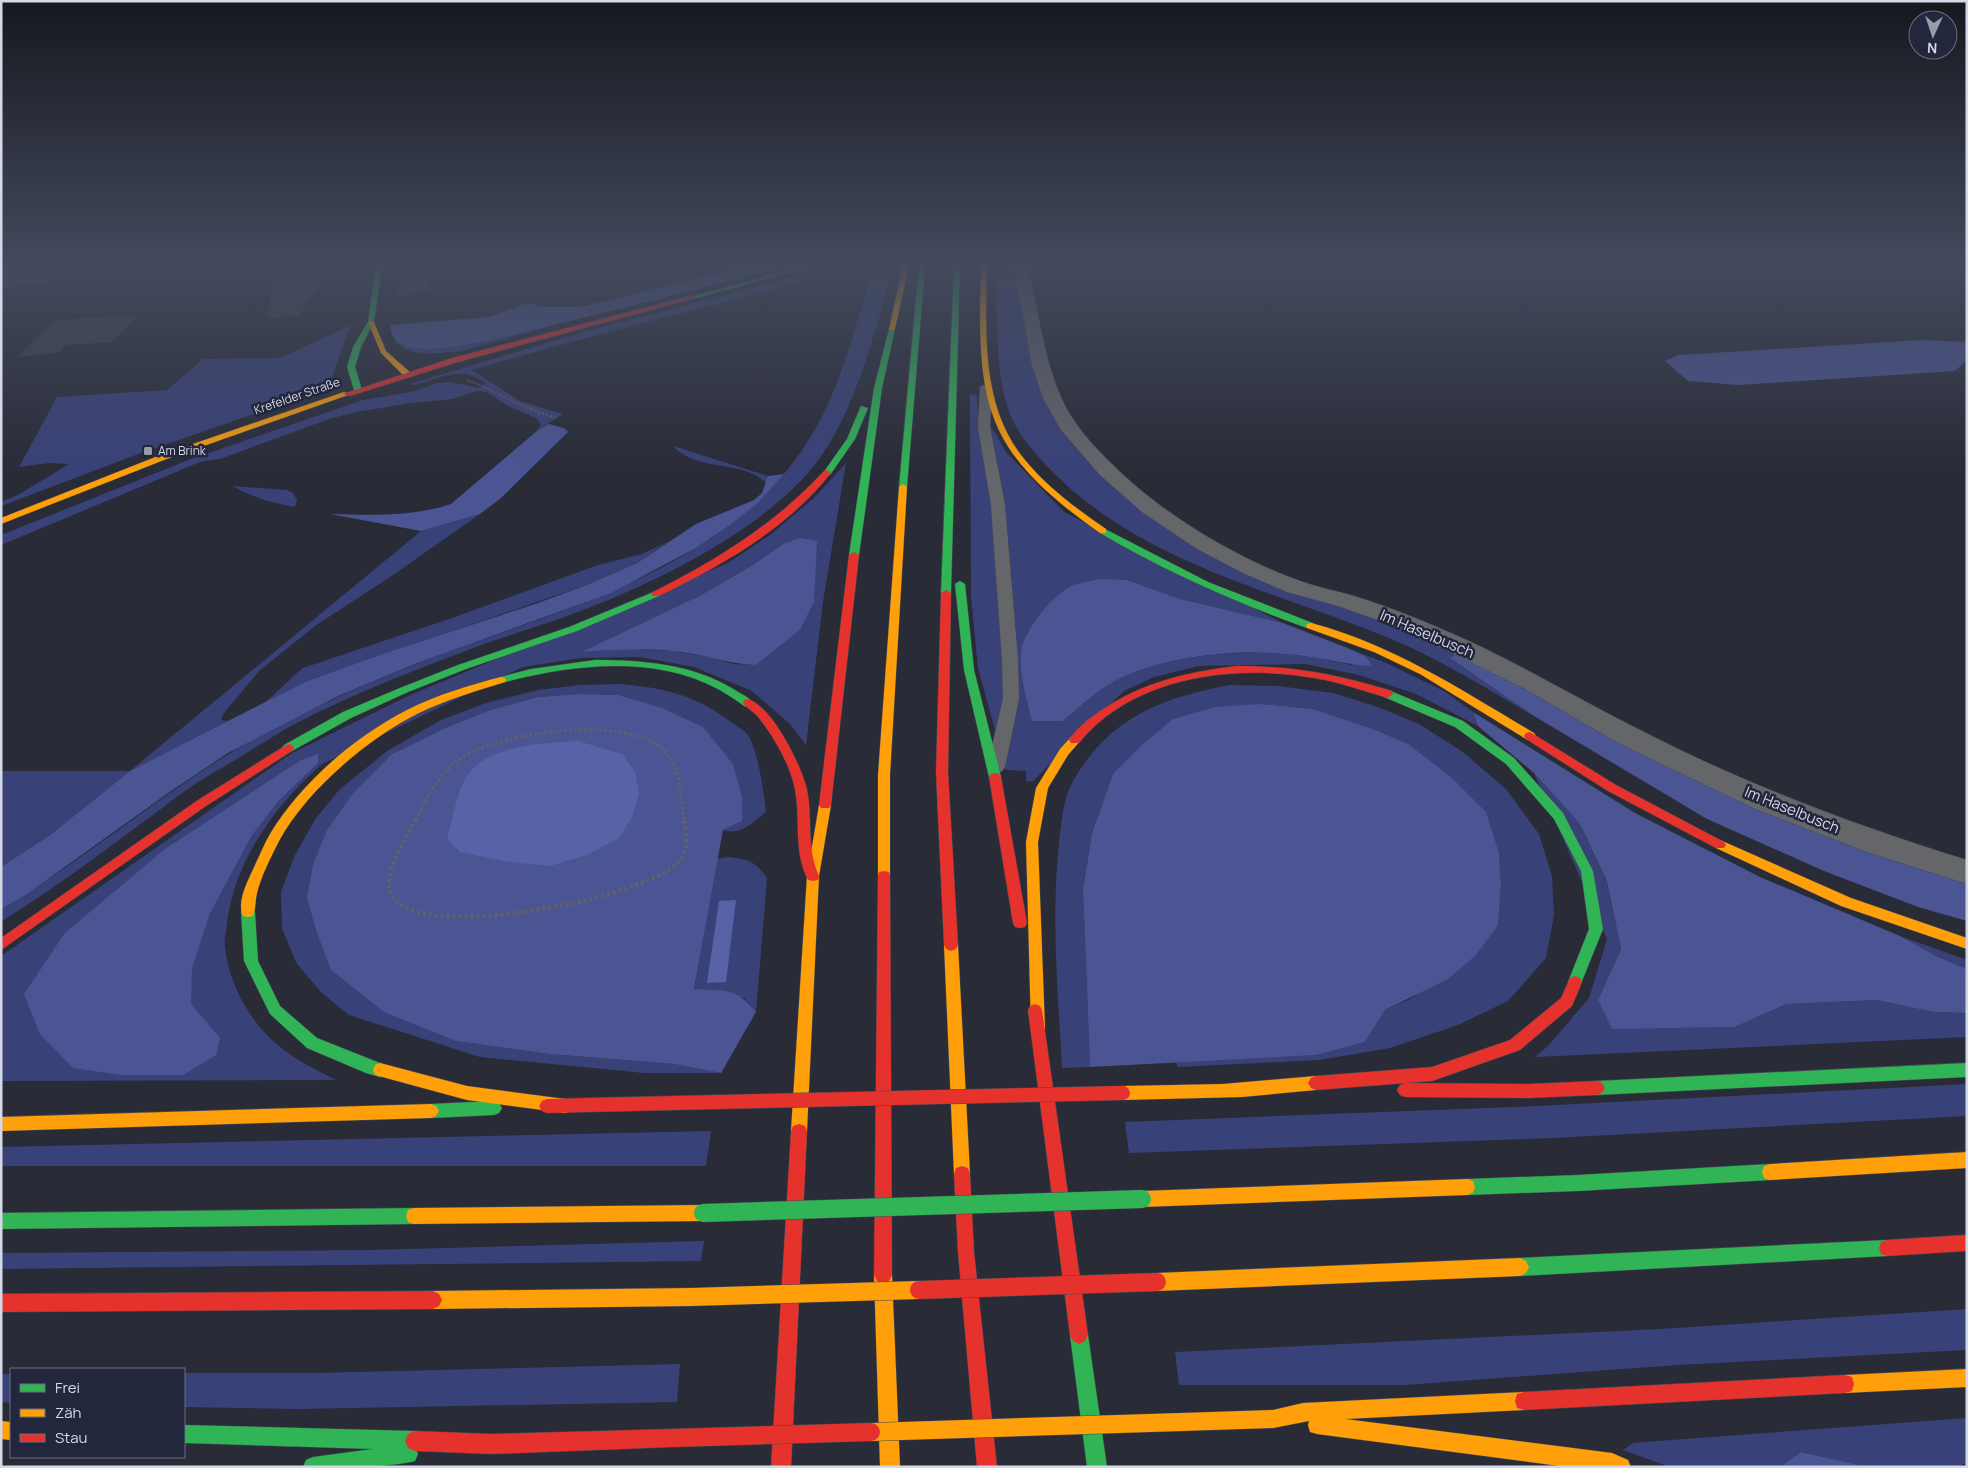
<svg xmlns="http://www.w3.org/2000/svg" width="1968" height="1468" font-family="Manrope,sans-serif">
  <rect width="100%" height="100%" fill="#292b37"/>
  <!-- green -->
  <g fill="#394179" fill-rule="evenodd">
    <path d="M1 266H71L46 284 1 288Z"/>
    <path d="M136 266H230L223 272 123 277Z"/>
    <path d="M837 266H894C875 328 859 401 822 455 771 528 652 585 570 615 543 625 515 633 487 643 423 667 356 692 295 724 279 732 265 742 250 751 232 762 213 773 195 784 173 799 152 816 130 832 88 863 45 894 1 922V909C99 851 183 774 285 722 327 701 370 682 414 665 557 609 739 570 818 424 844 376 857 320 873 269 844 267 792 285 762 293 665 317 568 342 472 370L520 401 563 414 538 430 541 424 536 418 508 406 487 392 477 391 452 399 411 403 356 412 329 419 223 458 200 462 1 545V535L191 459 363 400 411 392 437 383 449 382 480 388 485 383C463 366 440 377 416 385L410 384 413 383 587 331Z"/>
    <path d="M995 266H1015L1019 291 1052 413 1074 445 1114 486 1185 537 1374 615 1526 685 1450 658 1534 716C1487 689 1440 659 1389 638 1271 590 1135 561 1045 464 1031 449 1018 434 1010 414 993 368 999 314 995 266Z"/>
    <path d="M1027 266H1152L1145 277Z"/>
    <path d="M565 322 466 350C443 353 397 361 391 331L393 337 454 346Z"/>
    <path d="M351 325 330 382 317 392 141 453 1 506V502L18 495 69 464 49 463 19 467 57 397 167 390 203 359 280 358Z"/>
    <path d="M970 394 977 395 978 421H988L1006 452 1064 512 1283 623 1180 599 1127 580 1074 585 1042 611 1027 633 1021 653 1024 687 1063 721C1082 705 1101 686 1124 676 1179 653 1245 649 1304 656 1320 658 1336 662 1352 665L1345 647 1386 663 1444 691 1473 712 1478 726 1416 694 1359 675 1305 664 1199 666 1154 677 1124 691 1032 782 1026 781V771L1006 770 978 668 971 596Z"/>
    <path d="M673 446 768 476 767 484C745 459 697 473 673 446Z"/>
    <path d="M846 463 823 602 806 745 790 724 752 691 694 667 640 657 581 658 523 667 322 764C276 804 234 861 227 924 226 931 224 939 225 946 228 980 246 1014 269 1037 287 1056 313 1068 336 1080L1 1081V956L292 753 410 695 728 563 770 535 814 498ZM816 541 814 602 800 630 756 665 734 664 709 657 673 651 625 649 584 652 701 595 753 565 783 544Z"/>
    <path d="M233 486 287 490 293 493 297 500 295 507C273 503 251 497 233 486Z"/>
    <path d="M480 514 393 575 315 626 259 671 224 713 221 720 228 721 130 771 50 835 1 867V771H130L421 531Z"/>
    <path d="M667 542 637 563 589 584 305 682 264 703C278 692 289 679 303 668L455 617 598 565 642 554Z"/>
    <path d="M621 684C665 688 695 695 731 722 736 726 743 729 747 734 758 748 764 794 766 812 752 823 741 836 723 830L742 821V796L733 764 618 695 579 694 538 697 490 710 445 728 392 754 456 1041 549 1054 674 1064 721 1073H644L480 1057 349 1015 322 993 297 964 282 929 281 892 295 855 316 818 339 790 387 751 441 720 486 703 538 690 580 685Z"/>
    <path d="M1230 685 1278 686 1333 693 1378 707 1419 724 1463 752 1506 789 1539 834 1552 876 1554 915 1546 958 1508 1001 1458 1025 1390 1048 1319 1060 1178 1067 1176 1062 1317 1055 1365 1042 1385 1010 1412 998 1498 925 1501 886 1499 853 1407 744 1373 729 1313 709 1261 704 1113 774 1092 833 1083 889 1090 1067 1062 1068C1058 993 1051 918 1059 843 1061 823 1063 799 1073 781 1110 717 1161 698 1230 685Z"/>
    <path d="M1534 773 1580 824 1607 883 1621 949 1598 1000 1612 1028 1735 1027 1786 1004 1877 1000 1933 1012 1967 1013V1037L1535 1057 1548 1046 1589 998 1607 939Z"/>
    <path d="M728 857C748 859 755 861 767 878L756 1012 744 998 694 990 717 859Z"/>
    <path d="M1900 936 1967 960V969L1938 957Z"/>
    <path d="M1967 1084V1116L1553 1138 1129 1153 1125 1122 1537 1106Z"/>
    <path d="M711 1131 706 1166H1V1147Z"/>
    <path d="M704 1241 701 1261 1 1269V1253L371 1250Z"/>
    <path d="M1967 1309V1350L1677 1365 1405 1385H1179L1175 1352 1660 1329Z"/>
    <path d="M680 1364 677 1402 299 1409 184 1407V1373H315Z"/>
    <path d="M1 1374H11V1403L1 1402Z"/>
    <path d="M1967 1418V1463L1955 1467H1868L1801 1452 1780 1467H1670L1623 1450 1633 1443 1644 1442Z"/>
  </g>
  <!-- forest -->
  <g fill="#4b5594">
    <path d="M745 266H788C709 286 631 307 553 325 514 334 465 348 426 349 411 349 389 344 391 325L490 317 527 303 545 307H581Z"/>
    <path d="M1922 340 1967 342V360L1955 371 1738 385 1688 381 1665 361 1679 355Z"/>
    <path d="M549 424 564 428 568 432 501 498 480 514 421 531 330 514C369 515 413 517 451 504L538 430Z"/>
    <path d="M784 474 758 503 730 525 696 548 611 593 415 664 338 696 228 753 171 791 27 894 1 909V867L50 835 130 771 228 721 305 682 380 655 538 603 589 584 637 563 696 524 754 500 762 493 768 476Z"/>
    <path d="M800 538 817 541 814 602 800 630 756 665C727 664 701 653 672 651 642 648 612 650 582 652L701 595 753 565 783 544Z"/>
    <path d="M1100 579 1127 580 1180 599 1283 623 1345 647 1366 657 1372 666C1349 665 1327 659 1304 656 1246 648 1179 653 1125 676 1101 686 1082 705 1063 721H1032C1027 700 1019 675 1021 653 1024 628 1052 595 1074 585 1082 582 1092 581 1100 579Z"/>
    <path d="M1457 654 1526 685 1745 802 1845 844 1967 883V921L1918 907 1824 871 1707 819 1534 716 1450 658Z"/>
    <path d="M579 694 618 695 662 708 703 727 733 764 742 796V821L723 830 694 989C725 992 734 985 756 1012L721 1073 674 1064 549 1054 456 1041 384 1012 331 970 317 933 307 898 313 865 327 830 354 792 392 754 445 728 490 710 538 697Z"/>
    <path d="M1261 704 1313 709 1373 729 1408 744 1451 777 1486 812 1499 853 1501 886 1498 925 1476 955 1448 979 1385 1010 1365 1042 1317 1055 1090 1067 1083 889 1092 833 1113 774 1141 746 1173 719 1216 707Z"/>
    <path d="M1473 712 1635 813 1760 877 1900 936 1938 957 1967 969V1013L1933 1012 1877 1000 1786 1004 1735 1027 1612 1029 1598 1000 1621 949 1607 882 1580 824 1534 773 1478 726Z"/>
    <path d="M318 754V763L280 799 252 835 210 913 192 968 191 1004 220 1038 216 1055 183 1075H121L73 1068 40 1034 24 994 65 933 165 849 301 760Z"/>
    <path d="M1801 1452 1868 1467H1780Z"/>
  </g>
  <!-- water -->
  <g fill="#5763a6">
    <path d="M578 741 622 754 635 772 639 793 632 817 619 838 587 855 550 866 509 862 460 852 447 839C452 820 456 797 465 779 485 744 544 743 578 741Z"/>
    <path d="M736 900 726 982 707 983 719 901Z"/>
  </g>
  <!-- building -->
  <g fill="#3e4049">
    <path d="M276 266H334L298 316 267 318Z"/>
    <path d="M399 266H428L429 292 397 296Z"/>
    <path d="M138 315 113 342 66 345 61 352 17 357 56 320Z"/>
  </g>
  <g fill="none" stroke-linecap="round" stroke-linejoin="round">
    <defs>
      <path id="lane" d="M986 384 992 387 990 427 1005 505 1018 660 1019 699 1005 767 1002 771 996 773 990 771 987 767 1003 699 1002 660 991 505 978 427 980 387Z"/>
      <path id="street" d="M1014 266H1028C1038 309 1043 356 1061 397 1072 423 1094 447 1114 466 1162 514 1239 560 1303 582 1320 588 1337 591 1354 596 1393 608 1431 624 1469 641 1527 668 1582 701 1640 730 1745 784 1854 825 1967 860V884L1864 851 1753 808 1620 744 1525 689 1452 653 1389 624 1338 606 1287 592 1245 574 1197 549 1142 512 1100 475 1061 430 1043 398 1032 365Z"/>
      <g id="fast">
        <path d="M376 266H382L374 322 361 347 355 367 362 390 358 392 354 390 347 367 353 347 368 322Z"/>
        <path d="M805 266H814L696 298 691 297Z"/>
        <path d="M919 266H925L907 487 903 490 899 487Z"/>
        <path d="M954 266H960L951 593 946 596 941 593Z"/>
        <path d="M892 327 895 329 882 388 859 555 854 558 849 555 874 388 889 329Z"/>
        <path d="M861 406 868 408 855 439 830 475H824L823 473 847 439Z"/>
        <path d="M1103 528 1208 582 1315 624 1316 626 1315 628H1307C1235 602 1166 572 1100 533V529Z"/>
        <path d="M960 581 965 584 974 670 1001 777 999 780H991L989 777 964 670 955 584Z"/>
        <path d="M656 591 659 592 661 594 659 596 577 631 466 669 408 692 351 718 292 751H284L282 748 284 745 343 712 400 688 458 665 569 627Z"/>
        <path d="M595 660C643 660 693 664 735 690 741 694 749 697 753 703L748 707 744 706C736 700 727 694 718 689 652 654 570 665 501 683L496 680 497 678 531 669Z"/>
        <path d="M1388 690 1463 721 1514 758 1563 813 1593 871 1603 929 1580 986 1575 988 1570 986 1568 982 1589 929 1581 871 1554 819 1506 764 1455 727 1384 697 1383 694Z"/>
        <path d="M248 907 253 908 255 912 258 961 280 1006 317 1038 385 1065 387 1070 385 1075 380 1077 366 1073 307 1048 270 1014 244 961 241 912 243 908Z"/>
        <path d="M1967 1063V1077L1597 1095 1592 1093 1589 1088 1592 1083 1597 1081Z"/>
        <path d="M494 1101 499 1103 502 1108 499 1113 494 1115 431 1118 426 1116 423 1111 426 1106 431 1104Z"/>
        <path d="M1770 1164 1776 1166 1778 1172 1776 1178 1770 1180 1578 1191 1467 1195 1461 1193 1459 1187 1461 1181 1467 1179 1578 1175Z"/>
        <path d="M414 1208 420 1210 422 1216 420 1222 414 1224 1 1229V1213Z"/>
        <path d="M1887 1240 1893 1242 1895 1248 1893 1254 1887 1256 1520 1276 1514 1273 1511 1267 1514 1261 1520 1258Z"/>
        <path d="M1079 1326 1085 1329 1088 1335 1107 1467H1087L1070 1335 1073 1329Z"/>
        <path d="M184 1425 415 1431 422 1434 425 1441 422 1448 416 1450 418 1454 415 1461C387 1468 334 1467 303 1467L306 1460 313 1457 373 1449 184 1443Z"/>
      </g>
      <g id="slow">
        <path d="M903 266H909L895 329 892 331 889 329Z"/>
        <path d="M981 266H987C986 332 980 406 1025 460 1048 488 1077 509 1106 529V533H1100C982 450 977 404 981 266Z"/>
        <path d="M369 321 374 322 386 351 411 373V377H405L381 353 368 322Z"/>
        <path d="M344 392 351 394 164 460 1 524V518L158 456Z"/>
        <path d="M903 484 907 487 890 775V876L889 880 884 881 879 880 878 876V775L899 487Z"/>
        <path d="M1311 623C1392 644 1463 691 1534 733L1536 736 1530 740 1526 739 1420 674 1374 652 1307 628 1306 626 1307 624Z"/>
        <path d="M501 677 505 678 506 680 505 682C476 691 446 700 419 713 368 738 306 791 279 841 271 857 261 876 257 893 255 901 256 909 253 916L248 917 243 916C236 901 249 879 255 865 260 855 264 844 270 834 301 783 354 737 407 710 436 695 470 685 501 677Z"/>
        <path d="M1075 736 1081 740 1068 755 1048 788 1038 842 1045 1028 1043 1032 1038 1034 1033 1032 1031 1028 1026 842 1036 788 1060 749 1071 737Z"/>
        <path d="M825 801 829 802 831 805 819 876 807 1131 805 1136 799 1138 793 1136 791 1131 807 876 819 805 821 802Z"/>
        <path d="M1720 840 1851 898 1967 938V949L1841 906 1716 848 1714 845 1716 842Z"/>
        <path d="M951 939 956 941 958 945 970 1174 968 1180 962 1182 956 1180 954 1174 944 945 946 941Z"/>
        <path d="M380 1063 467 1086 565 1099 570 1101 573 1106 570 1111 565 1113 467 1100 375 1075 373 1070 375 1065Z"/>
        <path d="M1316 1076 1321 1078 1324 1083 1321 1088 1316 1090 1242 1097 1123 1100 1118 1098 1115 1093 1118 1088 1123 1086 1223 1084Z"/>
        <path d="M431 1104 436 1106 439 1111 436 1116 431 1118 1 1131V1117Z"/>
        <path d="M1967 1152V1168L1770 1180 1764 1178 1762 1172 1764 1166 1770 1164Z"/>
        <path d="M1467 1179 1473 1181 1475 1187 1473 1193 1467 1195 1142 1207 1136 1205 1134 1199 1136 1193 1142 1191Z"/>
        <path d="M703 1205 709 1207 711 1213 709 1219 703 1221 414 1224 408 1222 406 1216 408 1210 414 1208Z"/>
        <path d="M1520 1258 1526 1261 1529 1267 1526 1273 1520 1276 1157 1291 1151 1288 1148 1282 1151 1276 1157 1273Z"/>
        <path d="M883 1266 889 1269 892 1275 900 1467H880L874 1275 877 1269Z"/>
        <path d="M691 1288 697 1291 700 1297 697 1303 691 1306 433 1309 427 1306 424 1300 427 1294 433 1291Z"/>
        <path d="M1967 1369V1387L1845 1393 1838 1391 1836 1384 1838 1377 1845 1375Z"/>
        <path d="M1524 1392 1531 1394 1533 1401 1531 1408 1524 1410 1345 1419 1612 1453 1628 1460 1631 1467H1567L1317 1434 1310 1432 1308 1425 1309 1421 1273 1428 1181 1431 1174 1429 1172 1422 1174 1415 1181 1413 1273 1410 1303 1403Z"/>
        <path d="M1 1421 11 1422V1440L1 1439Z"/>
      </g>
      <g id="jam">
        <path d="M694 295 697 297 696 298 458 362 350 396 343 394 452 358Z"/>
        <path d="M827 470 831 473C787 529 722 565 659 596H653L651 594 653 592C717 560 775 524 824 471Z"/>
        <path d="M854 552 859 555 831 805 829 808H821L819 805 849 555Z"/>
        <path d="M946 590 951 593 948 772 958 945 956 949 951 951 946 949 944 945 936 772 941 593Z"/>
        <path d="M1236 666C1295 666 1336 674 1392 691L1393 694 1388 698C1363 691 1340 682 1314 678 1235 664 1133 676 1079 743H1071L1069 740C1078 726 1090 718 1103 709 1144 682 1188 672 1236 666Z"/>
        <path d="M748 699C772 706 802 766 807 790 813 820 806 847 819 876L818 880 813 881 808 880C793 850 801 821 795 790 791 766 774 737 759 718 755 712 747 709 743 703L744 700Z"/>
        <path d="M1530 732 1616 785 1724 842 1726 845 1724 848H1716L1608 791 1526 739 1524 736 1526 733Z"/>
        <path d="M288 744 292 745 294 748 292 751 206 806 1 950V938L198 800Z"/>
        <path d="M995 773 999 774 1001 777 1027 923 1025 927 1020 928 1015 927 1013 923 989 777 991 774Z"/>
        <path d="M884 871 889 872 890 876 892 1275 889 1281 883 1284 877 1281 874 1275 878 876 879 872Z"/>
        <path d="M1575 976 1580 978 1582 982 1572 1006 1520 1050 1432 1081 1316 1090 1311 1088 1308 1083 1311 1078 1316 1076 1432 1067 1510 1040 1561 998 1570 978Z"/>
        <path d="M1035 1004 1040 1006 1042 1010 1088 1335 1085 1341 1079 1344 1073 1341 1070 1335 1028 1010 1030 1006Z"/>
        <path d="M1597 1081 1602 1083 1605 1088 1602 1093 1597 1095 1529 1098 1405 1097 1400 1095 1397 1090 1400 1085 1405 1083 1529 1084Z"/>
        <path d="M717 1095 722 1097 725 1102 722 1107 717 1109 547 1113 542 1111 539 1106 542 1101 547 1099Z"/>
        <path d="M799 1124 805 1126 807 1131 791 1467H771L791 1131 793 1126Z"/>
        <path d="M962 1166 968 1168 970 1174 974 1252 997 1467H977L958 1252 954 1174 956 1168Z"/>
        <path d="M1967 1235V1251L1887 1256 1881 1254 1879 1248 1881 1242 1887 1240Z"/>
        <path d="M433 1291 439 1294 442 1300 439 1306 433 1309 1 1312V1294Z"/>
        <path d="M1845 1375 1852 1377 1854 1384 1852 1391 1845 1393 1524 1410 1517 1408 1515 1401 1517 1394 1524 1392Z"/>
        <path d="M673 1429 680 1431 682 1438 680 1445 673 1447 492 1454 415 1451 408 1448 405 1441 408 1434 415 1431 492 1434Z"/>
      </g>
    </defs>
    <!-- lane casing -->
    <use href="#lane" stroke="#454852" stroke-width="1"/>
    <!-- street casing -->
    <use href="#street" stroke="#454852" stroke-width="1"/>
    <!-- fast casing -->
    <use href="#fast" stroke="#454852" stroke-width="1"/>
    <!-- slow casing -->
    <use href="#slow" stroke="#454852" stroke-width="1"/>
    <!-- jam casing -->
    <use href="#jam" stroke="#454852" stroke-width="1"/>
    <!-- path-far3 -->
    <path stroke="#616268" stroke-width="2" stroke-dasharray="1 1" stroke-linecap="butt" d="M466 380C490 387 510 402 534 410"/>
    <!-- path-far2 -->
    <path stroke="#616268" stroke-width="2.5" stroke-dasharray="2 2" stroke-linecap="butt" d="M531 409 555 418"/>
    <!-- path-far1 -->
    <path stroke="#616268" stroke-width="3" stroke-dasharray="2.5 2.5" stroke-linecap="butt" d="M416 820C427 797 439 774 460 759 501 731 627 714 665 751 681 767 681 798 684 820"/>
    <!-- path -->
    <path stroke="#616268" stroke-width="4" stroke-dasharray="3 3" stroke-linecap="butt" d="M416 819C407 837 383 871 390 892 409 947 646 898 679 862 690 851 686 833 684 819"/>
    <!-- lane -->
    <use href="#lane" fill="#64666a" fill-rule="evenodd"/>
    <!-- street -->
    <use href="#street" fill="#64666a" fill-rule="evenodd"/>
    <!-- fast -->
    <use href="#fast" fill="#30b455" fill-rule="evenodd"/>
    <!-- slow -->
    <use href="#slow" fill="#ff9f0a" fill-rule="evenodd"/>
    <!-- jam -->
    <use href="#jam" fill="#e5322d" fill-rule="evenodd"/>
    <defs>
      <path id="fast-bridge" d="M703 1213 1142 1199"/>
      <g id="slow-bridge">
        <path d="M691 1297 919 1290"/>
        <path d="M871 1432 1181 1422"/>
      </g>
      <path id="jam-bridge-far1" d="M717 1102 1123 1093"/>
      <g id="jam-bridge">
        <path d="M919 1290 1157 1282"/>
        <path d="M673 1438 871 1432"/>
      </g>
    </defs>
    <!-- fast-bridge casing -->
    <use href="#fast-bridge" stroke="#454852" stroke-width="19" stroke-linecap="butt"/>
    <!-- slow-bridge casing -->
    <use href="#slow-bridge" stroke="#454852" stroke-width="19" stroke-linecap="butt"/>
    <!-- jam-bridge-far1 casing -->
    <use href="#jam-bridge-far1" stroke="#454852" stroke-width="15" stroke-linecap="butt"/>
    <!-- jam-bridge casing -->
    <use href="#jam-bridge" stroke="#454852" stroke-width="19" stroke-linecap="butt"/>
    <!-- fast-bridge -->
    <use href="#fast-bridge" stroke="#30b455" stroke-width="18"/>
    <!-- slow-bridge -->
    <use href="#slow-bridge" stroke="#ff9f0a" stroke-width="18"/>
    <!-- jam-bridge-far1 -->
    <use href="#jam-bridge-far1" stroke="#e5322d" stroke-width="14"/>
    <!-- jam-bridge -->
    <use href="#jam-bridge" stroke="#e5322d" stroke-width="18"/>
  </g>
  <!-- sky -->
  <linearGradient id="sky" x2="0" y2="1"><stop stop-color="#17181e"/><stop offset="0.56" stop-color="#434a5e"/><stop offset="1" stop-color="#434a5e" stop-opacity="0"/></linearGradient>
  <rect width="1968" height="471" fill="url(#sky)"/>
  <!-- markers -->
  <rect fill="#999ba9" stroke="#23273d" stroke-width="2" x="143" y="446" width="10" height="10" rx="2.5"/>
  <g text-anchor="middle" stroke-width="5" stroke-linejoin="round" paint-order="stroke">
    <!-- far-street labels -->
    <g font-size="12" fill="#d5d8e7" stroke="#23273d">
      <text transform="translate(297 396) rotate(-19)" y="4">Krefelder Straße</text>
    </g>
    <!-- far-poi labels -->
    <g font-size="12" fill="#d5d8e7" stroke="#23273d" text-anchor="start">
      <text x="158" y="455">Am Brink</text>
    </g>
    <!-- street labels -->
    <g font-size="15" fill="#d5d8e7" stroke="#23273d">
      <text transform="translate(1427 634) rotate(23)" y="5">Im Haselbusch</text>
      <text transform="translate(1792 810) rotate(22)" y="5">Im Haselbusch</text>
    </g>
  </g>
  <!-- border -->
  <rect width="1968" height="1468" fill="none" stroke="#d5d8e7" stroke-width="5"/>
  <!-- legend -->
  <rect x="10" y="1368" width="175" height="90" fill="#23273d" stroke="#6a6e81"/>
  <rect x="20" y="1384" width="25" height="8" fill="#30b455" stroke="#6a6e81"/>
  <text x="55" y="1393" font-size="15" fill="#d5d8e7">Frei</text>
  <rect x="20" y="1409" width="25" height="8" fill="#ff9f0a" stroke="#6a6e81"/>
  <text x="55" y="1418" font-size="15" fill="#d5d8e7">Zäh</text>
  <rect x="20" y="1434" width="25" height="8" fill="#e5322d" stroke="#6a6e81"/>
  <text x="55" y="1443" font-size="15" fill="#d5d8e7">Stau</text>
  <!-- north arrow -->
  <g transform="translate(1933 35) rotate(183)"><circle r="24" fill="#23273d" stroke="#6a6e81"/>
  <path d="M0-4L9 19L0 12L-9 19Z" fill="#999ba9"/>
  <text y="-8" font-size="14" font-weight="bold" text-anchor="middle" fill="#d5d8e7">N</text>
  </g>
</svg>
